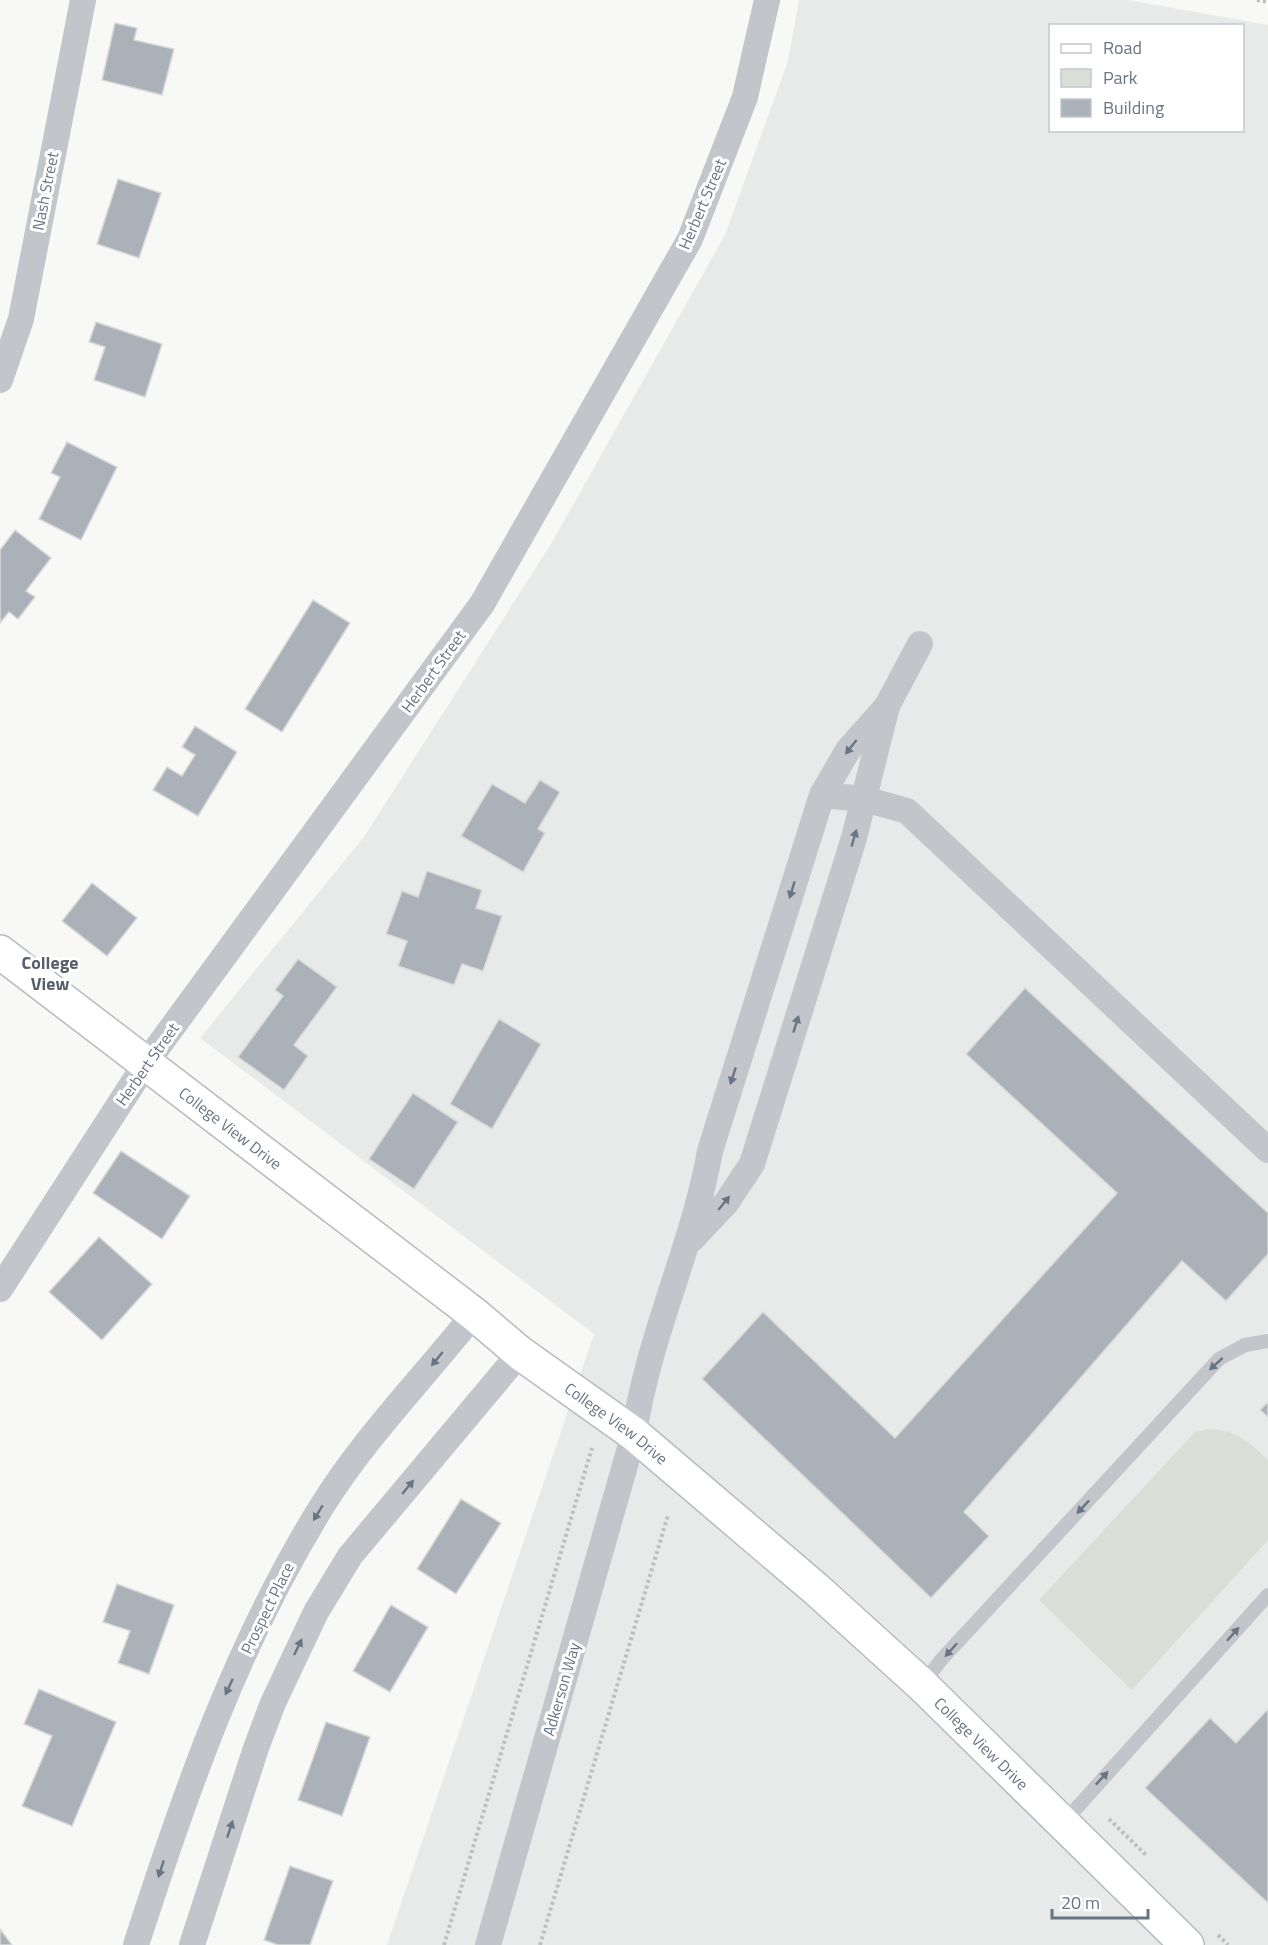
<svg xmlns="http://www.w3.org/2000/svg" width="1268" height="1945" font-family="'Titillium Web',sans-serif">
  <rect width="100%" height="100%" fill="#f8f8f6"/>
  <!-- built -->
  <path fill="#e8eae9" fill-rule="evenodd" d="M799 0H1128L1268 25V1945H387L594 1334 200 1038 364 837 551 544 725 235 788 61ZM1050 26H1242V130H1050Z"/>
  <!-- green -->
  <path fill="#d9ded7" d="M1210 1429C1239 1431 1247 1441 1268 1460V1540L1132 1690 1039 1600 1195 1432Z"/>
  <!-- building -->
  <g fill="#abb1b8" stroke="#d9dad8" stroke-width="1.5">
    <path d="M115 23 137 28 134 40 174 49 162 95 102 80Z"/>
    <path d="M118 179 161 193 139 258 97 244Z"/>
    <path d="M96 322 162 344 145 397 94 380 105 347 89 342Z"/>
    <path d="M67 442 117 467 81 540 39 519 60 477 51 473Z"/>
    <path d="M15 530 51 558 26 591 35 597 18 619 9 612 0 623V550Z"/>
    <path d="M313 600 350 623 282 732 245 709Z"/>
    <path d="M195 726 237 752 198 816 153 790 167 767 182 776 195 755 182 747Z"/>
    <path d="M540 780 560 792 538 829 545 833 523 872 461 836 492 784 525 803Z"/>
    <path d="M427 871 482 890 476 908 502 916 483 971 462 964 454 985 398 966 407 941 386 934 402 891 418 897Z"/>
    <path d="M92 883 137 918 107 956 62 921Z"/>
    <path d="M298 959 337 987 294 1045 308 1056 284 1090 238 1057 283 996 275 990Z"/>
    <path d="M1025 988 1268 1213V1254L1226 1301 1182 1261 964 1512 989 1536 931 1598 702 1379 763 1312 895 1438 1117 1193 966 1054Z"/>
    <path d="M499 1019 541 1044 492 1129 450 1104Z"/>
    <path d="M413 1093 458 1122 414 1189 369 1159Z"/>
    <path d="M121 1151 190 1196 162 1239 93 1193Z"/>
    <path d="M99 1237 152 1284 102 1340 49 1292Z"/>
    <path d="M1268 1402V1417L1260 1410Z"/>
    <path d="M461 1499 501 1523 456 1594 417 1569Z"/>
    <path d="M117 1584 174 1605 149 1674 118 1663 130 1631 103 1622Z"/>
    <path d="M391 1605 428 1627 390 1692 353 1671Z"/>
    <path d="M39 1689 116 1722 72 1826 22 1806 52 1736 24 1724Z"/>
    <path d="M1268 1709V1903L1145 1788 1210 1718 1236 1743Z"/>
    <path d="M326 1722 370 1737 342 1816 298 1800Z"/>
    <path d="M290 1866 333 1881 310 1945H278L264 1940Z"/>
    <path d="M0 1929 12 1945H0Z"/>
  </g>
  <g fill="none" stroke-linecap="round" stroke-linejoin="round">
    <defs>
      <g id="secondary">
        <path id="s1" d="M0 952 474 1314 520 1353 634 1434 816 1589 922 1685 1187 1945"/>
      </g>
    </defs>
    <!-- secondary casing -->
    <use href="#secondary" stroke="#b7babf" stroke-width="36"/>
    <!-- path -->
    <g stroke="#bcbec1" stroke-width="4" stroke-dasharray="3 3" stroke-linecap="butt">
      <path d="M1257 0 1268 2"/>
      <path d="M1109 1819 1147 1856"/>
      <path d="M1218 1935 1228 1945"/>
      <path d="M444 1945 592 1448"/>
      <path d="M540 1945 668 1515"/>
    </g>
    <!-- lane -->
    <g stroke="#c2c5c9" stroke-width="14">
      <path d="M922 1685 941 1660 1219 1359 1245 1345 1268 1341"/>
      <path d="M1064 1822 1268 1595"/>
    </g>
    <!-- street -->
    <g stroke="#c2c5c9" stroke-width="26">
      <path d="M0 380 21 319 83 0"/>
      <path d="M822 795 864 799 907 811 1268 1150"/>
      <path d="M691 1240 726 1203 752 1164 854 838 887 706 920 644"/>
      <path d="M0 1289 146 1063 482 604 690 239 745 97 767 0"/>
      <path d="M136 1945C185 1793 237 1643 322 1506 365 1437 424 1377 474 1314"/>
      <path d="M192 1945 256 1748 273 1703 316 1612 350 1556 520 1353"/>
      <path d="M488 1945 634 1434C648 1337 693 1247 710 1151L822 795 848 750 887 706"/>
    </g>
    <!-- secondary -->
    <use href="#secondary" stroke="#fff" stroke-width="33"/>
  </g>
  <!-- one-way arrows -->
  <defs><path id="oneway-solid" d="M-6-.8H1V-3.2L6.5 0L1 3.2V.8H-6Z" transform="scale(1.5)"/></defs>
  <g fill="#697584">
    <use href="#oneway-solid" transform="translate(851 747) rotate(128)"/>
    <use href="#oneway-solid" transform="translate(854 838) rotate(-74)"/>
    <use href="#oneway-solid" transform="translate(792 890) rotate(107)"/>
    <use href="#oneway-solid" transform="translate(796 1024) rotate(-73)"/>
    <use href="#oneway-solid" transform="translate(733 1076) rotate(108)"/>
    <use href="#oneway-solid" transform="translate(724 1203) rotate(-51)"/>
    <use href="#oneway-solid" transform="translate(437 1359) rotate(129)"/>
    <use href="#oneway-solid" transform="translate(1216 1364) rotate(138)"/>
    <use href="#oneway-solid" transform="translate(408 1487) rotate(-50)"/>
    <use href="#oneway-solid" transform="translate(1083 1507) rotate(133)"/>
    <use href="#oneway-solid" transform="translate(318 1513) rotate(121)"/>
    <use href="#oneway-solid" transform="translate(1233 1634) rotate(-48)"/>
    <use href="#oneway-solid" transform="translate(298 1647) rotate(-64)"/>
    <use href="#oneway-solid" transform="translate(951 1650) rotate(132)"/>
    <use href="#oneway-solid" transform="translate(229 1687) rotate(115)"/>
    <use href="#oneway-solid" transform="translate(1102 1778) rotate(-47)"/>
    <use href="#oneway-solid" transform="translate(230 1829) rotate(-72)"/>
    <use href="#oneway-solid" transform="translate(161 1869) rotate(108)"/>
  </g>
  <g text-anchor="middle" stroke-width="6" stroke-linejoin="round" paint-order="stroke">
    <!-- street labels -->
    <g font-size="16" fill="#697584" stroke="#fff">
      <text transform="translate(45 191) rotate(-79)" y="6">Nash Street</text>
      <text transform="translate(702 204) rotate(-67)" y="6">Herbert Street</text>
      <text transform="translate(433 671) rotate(-54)" y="6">Herbert Street</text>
      <text transform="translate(147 1064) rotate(-55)" y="6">Herbert Street</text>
      <text dy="6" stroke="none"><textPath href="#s1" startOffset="290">College View Drive</textPath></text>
      <text dy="6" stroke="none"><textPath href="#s1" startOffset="776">College View Drive</textPath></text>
      <text transform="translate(267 1608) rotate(-64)" y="6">Prospect Place</text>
      <text transform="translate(561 1689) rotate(-74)" y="6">Adkerson Way</text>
      <text dy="6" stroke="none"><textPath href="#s1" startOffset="1262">College View Drive</textPath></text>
    </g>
    <!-- neighbourhood labels -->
    <g font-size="18" font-weight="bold" fill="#575f6a" stroke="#fff">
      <text x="50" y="969">College<tspan x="50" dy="21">View</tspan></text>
    </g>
  </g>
  <!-- legend -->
  <rect x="1049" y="24" width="195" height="108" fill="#ffffff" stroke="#c3c8ce" stroke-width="1.5"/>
  <rect x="1061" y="44" width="30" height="9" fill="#ffffff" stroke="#c3c8ce" stroke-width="1.5"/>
  <text x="1103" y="54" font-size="18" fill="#697584">Road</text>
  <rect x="1061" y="69" width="30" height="18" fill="#d9ded7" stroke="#c3c8ce" stroke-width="1.5"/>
  <text x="1103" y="84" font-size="18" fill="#697584">Park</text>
  <rect x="1061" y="99" width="30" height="18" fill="#abb1b8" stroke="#c3c8ce" stroke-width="1.5"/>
  <text x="1103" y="114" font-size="18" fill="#697584">Building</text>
  <!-- scale -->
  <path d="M1052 1909v9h96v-9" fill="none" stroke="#697584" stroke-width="3"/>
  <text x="1061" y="1909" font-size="18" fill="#697584" stroke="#ffffff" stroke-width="4.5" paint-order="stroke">20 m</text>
</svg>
